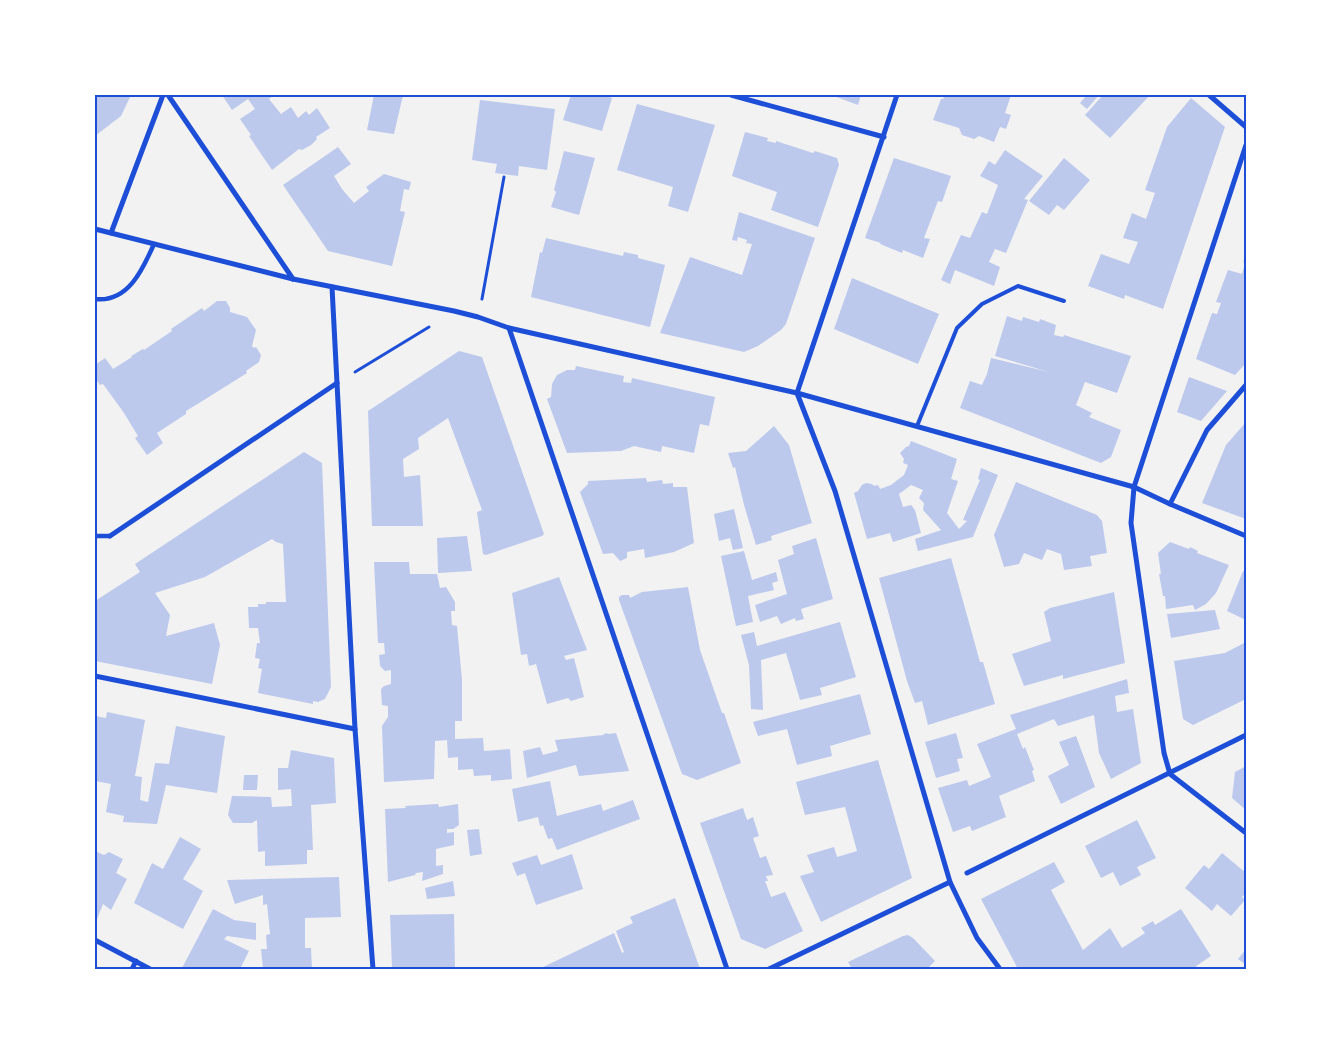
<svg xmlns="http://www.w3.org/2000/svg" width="1341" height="1064" font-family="Rubik,sans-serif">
  <rect width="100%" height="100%" fill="#f2f2f2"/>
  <!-- building -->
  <g fill="#bdc9ec">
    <path d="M95 95H131L121 116 95 136Z"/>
    <path d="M222 95H274L269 99 281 114 291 107 298 118 306 111 309 115 317 108 330 128 316 137 317 139 311 145 302 150 299 149 272 170 249 136 251 135 240 119 255 109 248 99 232 110Z"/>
    <path d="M374 95H403L394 134 367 130Z"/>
    <path d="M571 95H603L612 98 602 131 563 120Z"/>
    <path d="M831 95H861L858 105Z"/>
    <path d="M945 95H1011L1005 113 1011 115 1006 129 1000 127 994 142 979 136 974 139 962 135 959 128 933 120 941 99H943Z"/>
    <path d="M1087 95H1099L1087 109 1080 103Z"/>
    <path d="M1103 95H1150L1110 138 1085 115Z"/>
    <path d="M1191 98 1225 127 1163 309 1125 295 1124 299 1088 286 1101 254 1129 264 1138 242 1123 238 1132 213 1146 219 1155 193 1145 190 1167 127Z"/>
    <path d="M480 100 555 109 547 170 519 166 518 176 495 173 497 164 472 160Z"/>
    <path d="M637 104 715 125 688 212 668 206 673 187 617 170Z"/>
    <path d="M745 132 768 138 767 141 776 143V141L813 153 815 151 837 158 839 165 818 227 771 210 777 192 732 176Z"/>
    <path d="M338 147 351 164 334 176 342 189 354 203 369 191 366 187 384 174 411 182 409 190 404 189 400 211 405 212 392 266 328 251 283 185Z"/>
    <path d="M1005 150 1043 176 1024 199 1028 200 1006 253 995 249 989 262 1000 267 994 286 955 270 950 284 941 280 961 235 970 238 982 212 987 214 998 185 980 176 989 161 995 165Z"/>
    <path d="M564 151 595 158 579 215 551 207 556 192 554 190Z"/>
    <path d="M894 158 951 176 942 202 938 201 924 238 930 239 923 258 903 250 902 253 880 244 881 243 865 238Z"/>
    <path d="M1064 158 1090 180 1064 210 1057 205 1049 215 1029 201Z"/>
    <path d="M739 212 815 238 786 324 781 330 758 346 744 352 660 333 690 257 742 275 752 244 746 243 747 240 738 237 737 241 732 240Z"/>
    <path d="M546 238 623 256 624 252 638 255V258L665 265 650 327 531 297 540 252 542 253Z"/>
    <path d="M1246 255V363L1235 375 1196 359 1212 313 1217 314 1221 303 1216 302 1228 270 1242 274 1245 263 1243 262Z"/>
    <path d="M852 278 939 314 918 364 834 329Z"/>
    <path d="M217 301H226L230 308V312L247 317 256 330 252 346 254 348 256 347 261 355 259 362 246 371 247 373 204 400 186 411V414L157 433 163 443 147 455 135 438 138 436 124 413 103 384 100 385 95 378V365L105 358 113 369 132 357 131 356 143 349 144 350 172 331 171 329 202 308 204 311Z"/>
    <path d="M1007 316 1022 321 1023 317 1039 322 1040 319 1056 325 1054 335 1063 337 1064 335 1131 356 1117 393 1085 382 1076 405 1092 413 1089 417 1121 430 1111 457 1101 463 960 408 970 381 982 385 987 374 991 358 1049 372 995 356Z"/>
    <path d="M459 351 482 357 544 534 542 536 486 555 483 554 477 512 482 510 448 418 418 438 419 449 403 459 404 477 420 475 423 526H372L368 411Z"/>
    <path d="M576 366 624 376 623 382 631 383 632 378 715 397 709 426 700 424 694 453 662 446 661 452 634 446 621 451 567 453 547 399 551 397 552 384 557 375 567 370H575Z"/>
    <path d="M1189 377 1227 391 1201 421 1177 412Z"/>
    <path d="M1246 422V519L1202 503 1226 445Z"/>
    <path d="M774 426 789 445 812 523 771 536 772 540 756 545 744 505 735 467 733 468 728 453 746 451Z"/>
    <path d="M911 441 957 459 951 479 958 481 947 513 959 529 967 521 963 520 980 480 978 479 981 468 998 475 973 537 918 551 915 539 941 530 923 510 924 503 919 498 923 490 911 485 899 494 903 507 911 505 915 510 921 533 893 542 890 533 867 539 854 493 858 491 862 485 866 483 872 484 874 486 878 485 880 489 891 485 904 475 908 465 903 463 904 459 900 453 906 447 909 446Z"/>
    <path d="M304 452 322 463 331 687 325 699 318 702 313 701V704L258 693 262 669 258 668 260 659 255 658 257 643H260L258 628H249L248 607H258V604H266V602H286L283 544 276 542 272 539 205 577 155 593 170 615 166 636 214 623 220 645 212 684 95 661V601L140 572 135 564Z"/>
    <path d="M646 478 647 482 662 480 663 484 673 483V487H687L694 543 674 552 645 558 644 549 627 552V558L620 561 613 553 603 554 580 492 588 484V481Z"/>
    <path d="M1016 482 1097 515 1102 521 1107 553 1090 556 1092 566 1064 570 1061 554 1047 549 1042 560 1024 553 1019 564 1004 567 994 535Z"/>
    <path d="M734 509 743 548 733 550 730 538 719 541 714 514Z"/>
    <path d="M467 536 472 571 438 573 437 538Z"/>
    <path d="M816 538 833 599 801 609 804 619 796 621 795 618 781 624 777 616 760 622 755 605 787 594 778 560 794 554 792 546Z"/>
    <path d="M1170 542 1189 549 1190 547 1198 551 1197 553 1229 565 1216 593 1206 604 1195 610 1193 605 1166 609 1165 596H1163L1159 574H1161L1158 553Z"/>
    <path d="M744 551 752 580 776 572 778 581 772 583 774 590 748 596 753 622 736 626 721 556Z"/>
    <path d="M951 558 980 662H983L995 704 928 725 922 701 915 703 907 681 879 578Z"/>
    <path d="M374 562H409L410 574H437L440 588 446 587 455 602V611H451L452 625 457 626 462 680V721H455V739L483 738 484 751 510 749 512 779 491 781V775L474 776 473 769 458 770V757L448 758 447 740 435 741 434 779 384 782 382 726 388 717V706L382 705 381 689 384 686 391 684V670L385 671 380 666 379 655 385 654 384 643H378Z"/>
    <path d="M1243 571 1246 572V620L1227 611Z"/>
    <path d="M559 577 587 650 564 656 566 660 574 658 584 697 571 701 568 698 547 704 536 664 529 666 527 654 521 655 512 593Z"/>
    <path d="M688 587 700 650 722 713H724L741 763 697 780 682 774 619 600V597L622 595H629L630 598 642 592Z"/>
    <path d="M1114 592 1125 663 1063 679V675L1024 686 1012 654 1051 641 1044 612 1050 608Z"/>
    <path d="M1215 610 1220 629 1171 638 1167 614Z"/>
    <path d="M840 622 856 677 820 688 822 695 800 700 786 653 761 660 763 710 751 709 749 665 741 635 754 632 757 646Z"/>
    <path d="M1246 642V699L1193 725 1183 719 1174 661 1225 653Z"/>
    <path d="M1127 679 1129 693 1115 696 1117 712 1133 709 1141 763 1111 779 1099 753 1094 715 1058 726 1054 719 1017 734 1023 749 1025 747 1034 770 1032 771 1035 781 999 796 1006 817 972 831 970 826 953 832 938 788 967 780 969 786 991 777 977 744 1016 729 1010 715Z"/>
    <path d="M860 694 871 734 830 746 832 756 797 765 787 729 758 736 753 722Z"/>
    <path d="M107 712 145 720 135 776 142 777 140 800 148 802 155 763 169 764 176 726 225 736 217 793 166 785 157 824 123 822 124 816 106 812 111 784 95 781V716L106 718Z"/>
    <path d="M606 733 608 734 616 733 629 771 579 776 576 765 527 778 523 751 540 747 543 755 558 751 555 740 603 735Z"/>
    <path d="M956 733 963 758 957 759 960 771 936 778 925 742Z"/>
    <path d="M1076 736 1095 787 1061 804 1048 776 1069 765 1059 742Z"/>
    <path d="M291 750 334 758 336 803 311 805 313 850H307V864L265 866V851L258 852 257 820 252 823H233L228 815 232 796 271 797 272 807 292 806 291 789 278 790V768H288Z"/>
    <path d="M878 760 912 878 821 922 800 876 814 872 807 855 834 847 837 857 857 851 845 807 805 815 796 782Z"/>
    <path d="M1246 766V810L1232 798 1235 772Z"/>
    <path d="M244 775H258L257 790H243Z"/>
    <path d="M550 781 557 816 601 804 603 811 633 800 640 819 557 850 552 838 548 839 543 825 540 826 538 817 518 822 512 789Z"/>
    <path d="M438 804 439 807 458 804 459 825 453 829H447V833L454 832V845L436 849V866L443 865V874L422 881 423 872 416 873 415 875 388 882 385 809 406 808 405 806Z"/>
    <path d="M743 808 747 820 753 817 759 836 753 838 760 858 766 856 773 875 766 876 768 881H765L771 897 785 892 803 931 765 949 741 939 700 823Z"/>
    <path d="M1137 820 1156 858 1137 867 1141 875 1120 886 1113 872 1101 878 1085 846Z"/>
    <path d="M479 829 482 854 470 856 467 830Z"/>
    <path d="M180 837 201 849 183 879 203 891 183 929 134 903 152 863 163 869Z"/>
    <path d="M95 851 104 855 109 852 123 859 116 873 127 879 111 910 103 904 95 924Z"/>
    <path d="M1222 853 1246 873V893L1242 897 1245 900 1231 916 1217 904 1212 911 1185 888 1204 865 1209 869Z"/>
    <path d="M572 854 583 889 536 905 525 873 517 876 512 863 537 855 541 865Z"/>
    <path d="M1054 862 1065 882 1051 890 1083 950 1110 928 1122 948 1145 933 1141 928 1153 921 1155 925 1181 909 1211 956 1196 966 1198 969H1018L981 899Z"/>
    <path d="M339 877 341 917 305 918V948H311L312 969H263L261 949H267L266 935 270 934 267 904 263 905V895L235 904 227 880Z"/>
    <path d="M453 881 455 896 427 899 425 888Z"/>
    <path d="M675 898 700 969H539L614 933 622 953 624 952 616 931 633 923 630 917Z"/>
    <path d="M213 909 234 920 256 923V940L227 936 224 939 249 951 240 969H184L182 968Z"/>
    <path d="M454 914 455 969H392L390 915Z"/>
    <path d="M908 935 913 938 935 961 927 969H852L848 962 903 936Z"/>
    <path d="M1246 949V965L1238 959Z"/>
  </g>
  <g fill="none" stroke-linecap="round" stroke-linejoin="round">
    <!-- path -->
    <g stroke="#1d4ed8" stroke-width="3">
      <path d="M482 299 504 177"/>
      <path d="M355 372 429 327"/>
    </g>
    <!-- service -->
    <path stroke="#1d4ed8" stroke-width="4" d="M917 426 957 328 982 304 1018 286 1064 301"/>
    <!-- pedestrian -->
    <g stroke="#1d4ed8" stroke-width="4.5">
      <path d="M95 299C128 303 143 269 154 244"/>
      <path d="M95 536H110"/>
    </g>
    <!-- minor -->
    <g stroke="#1d4ed8" stroke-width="5">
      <path d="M168 95 293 279"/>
      <path d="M731 95 884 137"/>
      <path d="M1209 95 1246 127"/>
      <path d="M1246 145 1134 487 1131 523 1164 753 1170 774 1246 833"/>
      <path d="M95 229 293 279 454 311 478 317 509 328 797 393 1134 487 1170 504 1246 536"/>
      <path d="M111 233 163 95"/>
      <path d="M332 287 355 729 373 969"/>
      <path d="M509 328 727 969"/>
      <path d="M797 393 835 491 950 882 977 938 1000 969"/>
      <path d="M797 393 897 95"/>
      <path d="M1170 504 1207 430 1246 385"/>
      <path d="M110 536 337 383"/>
      <path d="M95 676 355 729"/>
      <path d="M967 873 1246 735"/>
      <path d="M95 940 150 969"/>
      <path d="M132 969 136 961"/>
      <path d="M769 969 950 882"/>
    </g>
  </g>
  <!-- border -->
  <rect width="1341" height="1064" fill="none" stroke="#ffffff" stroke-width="192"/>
  <rect x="96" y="96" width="1149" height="872" fill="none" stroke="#1d4ed8" stroke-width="2"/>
</svg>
